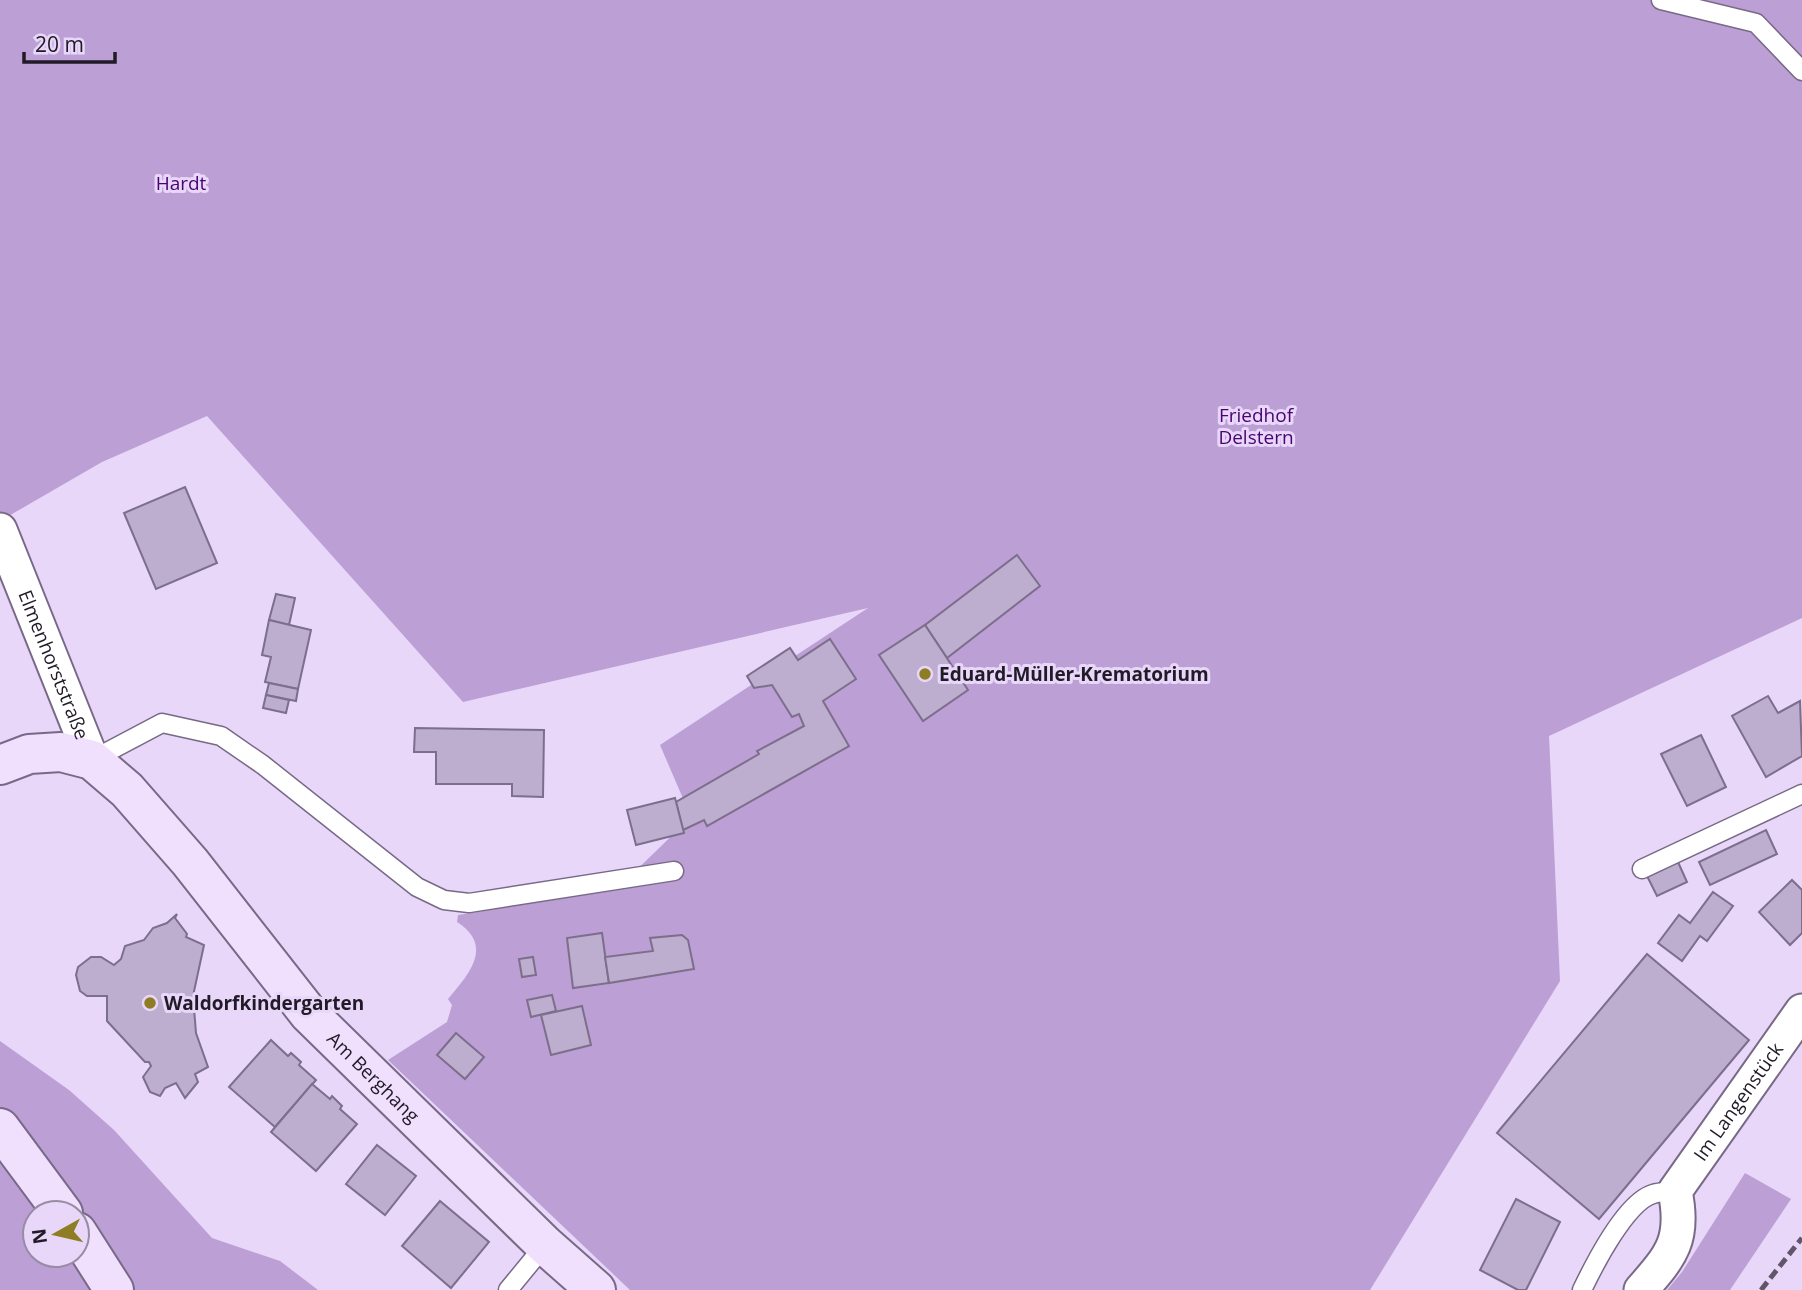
<svg xmlns="http://www.w3.org/2000/svg" width="1802" height="1290" font-family="'Open Sans',sans-serif">
  <rect width="100%" height="100%" fill="#e8d7f9"/>
  <!-- green -->
  <g fill="#bb9fd5" fill-rule="evenodd">
    <path d="M0 0H1802V618L1549 736 1560 981 1370 1290H630L388 1060 447 1022 452 1005 448 999C468 975 495 946 457 922L458 915 616 890 691 817 660 745 868 608 463 702 207 416 102 462 0 521Z"/>
    <path d="M0 1041 69 1090 114 1130 212 1238 280 1261 318 1290H0ZM35 1213H77V1255H35Z"/>
    <path d="M1745 1173 1791 1199 1730 1290H1667L1682 1272Z"/>
  </g>
  <!-- building -->
  <g fill="#bdadce" stroke="#7d6e8c" stroke-width="2">
    <path d="M185 487 217 563 156 589 124 513Z"/>
    <path d="M1017 555 1040 586 947 658 925 625Z"/>
    <path d="M276 594 295 598 289 625 269 620Z"/>
    <path d="M269 620 311 630 298 689 265 682 271 657 262 655Z"/>
    <path d="M925 625 968 690 923 721 879 655Z"/>
    <path d="M830 639 856 679 823 701 849 746 707 826 704 820 683 830 676 802 759 754 757 751 804 726 799 714 792 717 772 685 754 688 747 676 790 648 798 660Z"/>
    <path d="M269 683 298 689 296 701 266 695Z"/>
    <path d="M266 695 289 700 286 713 263 708Z"/>
    <path d="M1768 696 1778 713 1800 701 1802 756 1766 777 1732 716Z"/>
    <path d="M415 728 544 730 543 797 512 796V784H436V752H414Z"/>
    <path d="M1701 735 1726 787 1687 806 1661 754Z"/>
    <path d="M675 798 684 833 636 845 627 810Z"/>
    <path d="M1766 830 1777 854 1710 885 1699 862Z"/>
    <path d="M1678 862 1687 882 1657 896 1647 876Z"/>
    <path d="M1792 880 1802 890V933L1790 945 1759 912Z"/>
    <path d="M1713 892 1733 906 1707 941 1700 936 1682 961 1658 943 1679 915 1690 923Z"/>
    <path d="M177 914 175 918 187 934 186 937 204 945 193 996 196 1033 208 1067 195 1074 198 1082 185 1098 176 1083 165 1088 160 1096 150 1092 143 1077 151 1066 149 1062H145L107 1021V996H87L80 991 76 975 78 967 91 957H101L114 965 121 959 125 946 144 940 153 928 167 923Z"/>
    <path d="M602 933 609 983 573 988 567 938Z"/>
    <path d="M682 935 688 940 694 969 609 983 605 957 653 951 650 938Z"/>
    <path d="M1647 954 1749 1040 1599 1219 1497 1133Z"/>
    <path d="M533 957 536 975 522 977 519 959Z"/>
    <path d="M552 995 556 1011 531 1017 527 1000Z"/>
    <path d="M582 1006 591 1045 551 1055 541 1015Z"/>
    <path d="M456 1033 484 1057 465 1079 437 1055Z"/>
    <path d="M271 1040 288 1056 291 1053 301 1062 299 1065 316 1080 275 1127 229 1087Z"/>
    <path d="M312 1084 330 1099 332 1096 342 1106 340 1109 357 1124 316 1171 271 1132Z"/>
    <path d="M377 1145 416 1176 385 1215 346 1184Z"/>
    <path d="M1516 1199 1560 1222 1526 1290H1518L1480 1270Z"/>
    <path d="M440 1201 489 1242 451 1288 402 1246Z"/>
  </g>
  <g fill="none" stroke-linecap="round" stroke-linejoin="round">
    <defs>
      <g id="lane">
        <path d="M1661 0 1756 23 1802 71"/>
        <path d="M92 760 162 723 221 736 263 765 417 887 444 900 469 903 674 871"/>
        <path d="M1642 869 1802 794"/>
        <path d="M508 1290 545 1245"/>
        <path d="M1582 1290C1594 1265 1626 1202 1653 1194 1660 1192 1668 1192 1675 1191"/>
      </g>
      <g id="street">
        <path id="s1" d="M0 530 92 760"/>
        <path id="s2" d="M1641 1290C1672 1255 1685 1239 1675 1191L1802 1011"/>
      </g>
      <g id="secondary">
        <path id="s3" d="M0 765 29 754 61 752 92 760 127 790 190 862 309 1014 545 1245 596 1290"/>
        <path d="M0 1128 63 1213"/>
        <path d="M77 1232 114 1290"/>
      </g>
    </defs>
    <!-- lane casing -->
    <use href="#lane" stroke="#786987" stroke-width="21"/>
    <!-- street casing -->
    <use href="#street" stroke="#786987" stroke-width="37"/>
    <!-- secondary casing -->
    <use href="#secondary" stroke="#786987" stroke-width="42"/>
    <!-- lane -->
    <use href="#lane" stroke="#fff" stroke-width="18"/>
    <!-- street -->
    <use href="#street" stroke="#fff" stroke-width="33"/>
    <!-- secondary -->
    <use href="#secondary" stroke="#f0e0fd" stroke-width="38"/>
    <!-- rail -->
    <path stroke="#5f5669" stroke-width="5" stroke-dasharray="10 5" stroke-linecap="butt" d="M1761 1290 1802 1238"/>
  </g>
  <!-- markers -->
  <g fill="#8e7d23" stroke="#e8d7f9" stroke-width="2.5">
    <circle cx="925" cy="674" r="7"/>
    <circle cx="150" cy="1003" r="7"/>
  </g>
  <g text-anchor="middle" stroke-width="6" stroke-linejoin="round" paint-order="stroke">
    <!-- park labels -->
    <g font-size="19" fill="#4a0470" stroke="#e8d7f9">
      <text x="181" y="190">Hardt</text>
      <text x="1256" y="422">Friedhof<tspan x="1256" dy="22">Delstern</tspan></text>
    </g>
    <!-- street labels -->
    <g font-size="19" fill="#211b27" stroke="#e8d7f9">
      <text dy="7" stroke="none"><textPath href="#s1" startOffset="145">Elmenhorststraße</textPath></text>
      <text dy="7" stroke="none"><textPath href="#s3" startOffset="520">Am Berghang</textPath></text>
      <text dy="7" stroke="none"><textPath href="#s2" startOffset="220">Im Langenstück</textPath></text>
    </g>
    <!-- poi labels -->
    <g font-size="19" font-weight="bold" fill="#211b27" stroke="#e8d7f9" text-anchor="start">
      <text x="939" y="681">Eduard-Müller-Krematorium</text>
      <text x="164" y="1010">Waldorfkindergarten</text>
    </g>
  </g>
  <!-- north arrow -->
  <g transform="translate(56 1234) rotate(262)"><circle r="33" fill="#e8d7f9" stroke="#988ca5" stroke-width="2"/>
  <path d="M0-5L12 26L0 18L-12 26Z" fill="#8e7d23"/>
  <text y="-10" font-size="19" font-weight="bold" text-anchor="middle" fill="#211b27">N</text>
  </g>
  <!-- scale -->
  <path d="M24 52v10h91v-10" fill="none" stroke="#211b27" stroke-width="3.5"/>
  <text x="35" y="52" font-size="21" fill="#211b27" stroke="#e8d7f9" stroke-width="5" paint-order="stroke">20 m</text>
</svg>
